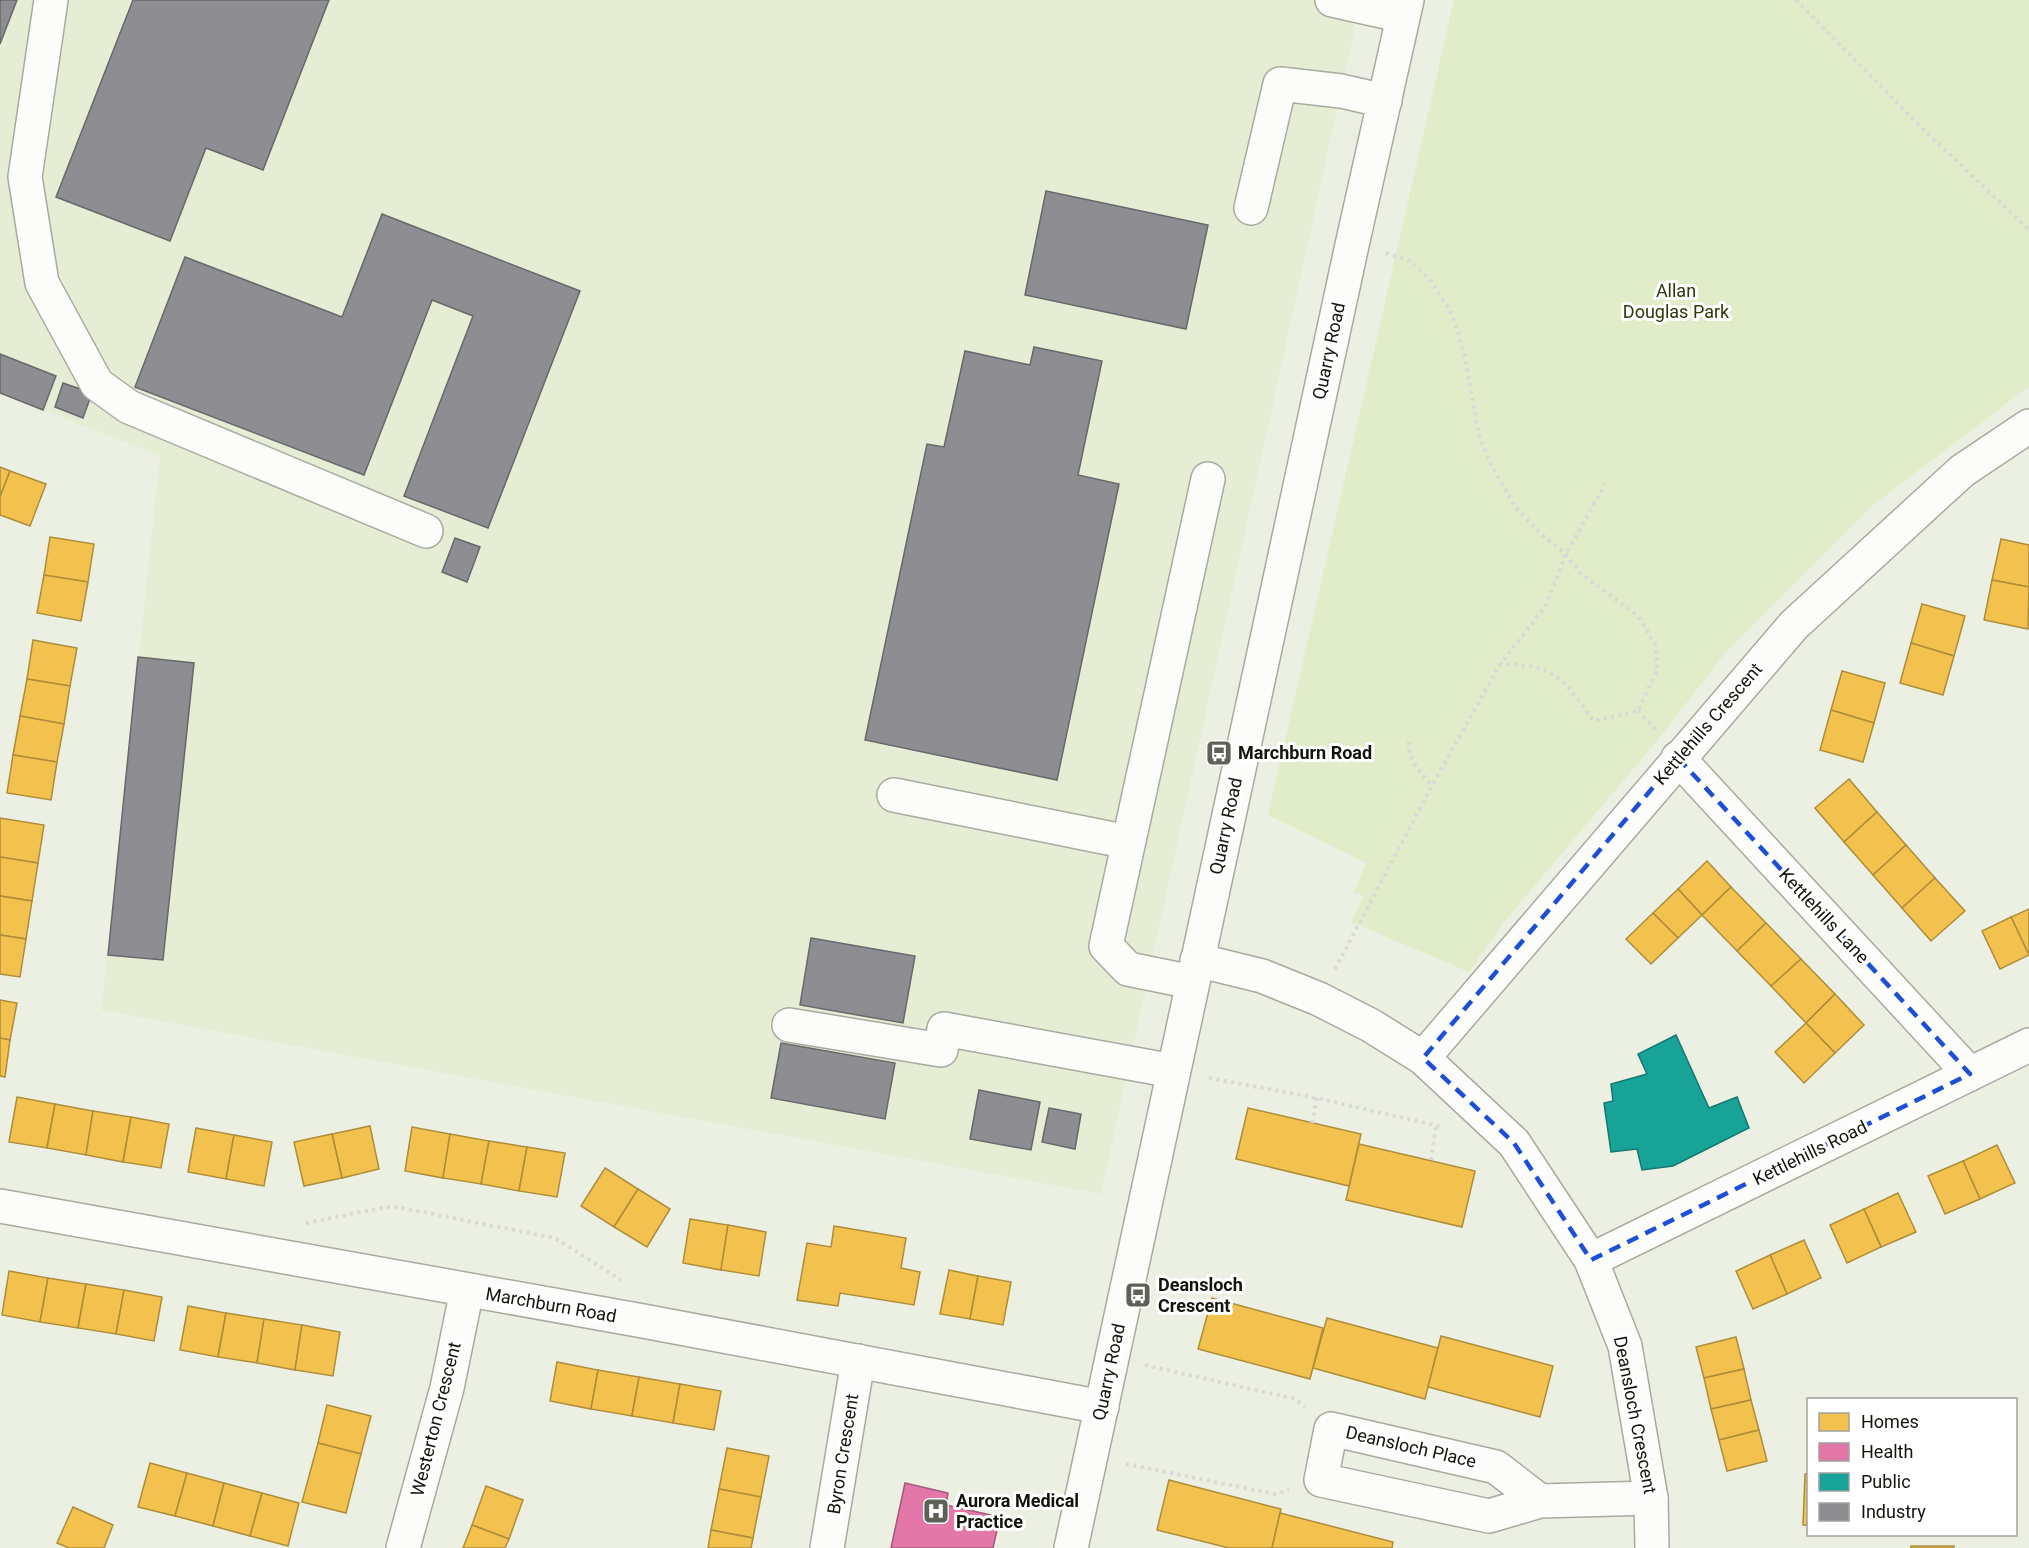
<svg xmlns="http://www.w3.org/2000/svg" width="2029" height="1548" font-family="Roboto,sans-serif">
  <rect width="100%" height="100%" fill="#ecf0e2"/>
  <!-- built -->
  <path fill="#e5edd5" d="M0 0H1361L1101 1194 101 1010 160 456 0 393Z"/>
  <!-- green -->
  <path fill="#e1ecc8" d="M1454 0H2029V386L1872 506 1725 653 1661 736 1503 923 1469 972 1351 922 1364 896 1354 892 1366 863 1268 815Z"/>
  <!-- homes -->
  <g fill="#f2c14e" stroke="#ae8d3a" stroke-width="1.5">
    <path d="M0 467 10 471 0 497Z"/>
    <path d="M10 471 46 484 30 526 0 515V497Z"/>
    <path d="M50 537 94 544 88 582 44 575Z"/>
    <path d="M2001 539 2029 545V587L1992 580Z"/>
    <path d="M44 575 88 582 81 621 37 613Z"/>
    <path d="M1992 580 2029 587 2028 629 1984 620Z"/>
    <path d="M1922 604 1965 616 1954 656 1911 643Z"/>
    <path d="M33 640 77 648 70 686 27 679Z"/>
    <path d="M1911 643 1954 656 1943 695 1900 683Z"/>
    <path d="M1842 671 1885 683 1874 723 1831 710Z"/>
    <path d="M27 679 70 686 64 724 20 716Z"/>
    <path d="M1831 710 1874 723 1863 762 1820 750Z"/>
    <path d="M20 716 64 724 57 762 13 755Z"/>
    <path d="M13 755 57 762 51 800 7 793Z"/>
    <path d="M1849 779 1877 812 1844 842 1815 808Z"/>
    <path d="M1877 812 1906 845 1873 875 1844 842Z"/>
    <path d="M0 818 44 825 38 863 0 857Z"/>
    <path d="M1906 845 1935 878 1902 908 1873 875Z"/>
    <path d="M0 857 38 863 32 901 0 896Z"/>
    <path d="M1707 861 1731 887 1702 915 1678 889Z"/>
    <path d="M1935 878 1965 911 1931 941 1902 908Z"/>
    <path d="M1731 887 1766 923 1737 951 1702 915Z"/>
    <path d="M1678 889 1702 915 1678 938 1653 913Z"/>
    <path d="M0 896 32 901 26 939 0 935Z"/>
    <path d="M2029 909V955L2011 917Z"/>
    <path d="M1653 913 1678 938 1651 964 1626 939Z"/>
    <path d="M2011 917 2029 955 2000 969 1982 931Z"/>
    <path d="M1766 923 1801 959 1771 986 1737 951Z"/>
    <path d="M0 935 26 939 20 977 0 974Z"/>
    <path d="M1801 959 1835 994 1806 1023 1771 986Z"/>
    <path d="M1835 994 1864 1025 1835 1053 1806 1023Z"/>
    <path d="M0 1000 17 1003 10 1040 0 1038Z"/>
    <path d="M1806 1023 1835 1053 1804 1083 1775 1052Z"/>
    <path d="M0 1038 10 1040 5 1077 0 1076Z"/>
    <path d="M17 1097 55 1104 47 1148 9 1142Z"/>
    <path d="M55 1104 93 1111 86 1155 47 1148Z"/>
    <path d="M1248 1108 1361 1134 1349 1186 1236 1159Z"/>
    <path d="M93 1111 131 1117 123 1162 86 1155Z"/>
    <path d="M131 1117 169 1124 161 1168 123 1162Z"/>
    <path d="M370 1126 379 1169 342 1178 332 1134Z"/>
    <path d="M412 1127 450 1134 443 1178 405 1171Z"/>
    <path d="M196 1128 234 1135 226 1179 188 1172Z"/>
    <path d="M332 1134 342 1178 304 1186 294 1142Z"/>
    <path d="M450 1134 489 1141 481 1184 443 1178Z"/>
    <path d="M234 1135 272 1142 264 1186 226 1179Z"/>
    <path d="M489 1141 527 1147 519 1191 481 1184Z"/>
    <path d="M1359 1144 1475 1171 1462 1227 1346 1200Z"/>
    <path d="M1997 1145 2015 1183 1980 1199 1963 1161Z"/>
    <path d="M527 1147 565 1153 557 1197 519 1191Z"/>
    <path d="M1963 1161 1980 1199 1945 1214 1928 1176Z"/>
    <path d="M605 1168 638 1189 614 1227 581 1206Z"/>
    <path d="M638 1189 670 1209 647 1247 614 1227Z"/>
    <path d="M1898 1193 1916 1232 1881 1247 1864 1209Z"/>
    <path d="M1864 1209 1881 1247 1847 1263 1830 1225Z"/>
    <path d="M690 1219 728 1225 721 1270 683 1263Z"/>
    <path d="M728 1225 766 1232 759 1276 721 1270Z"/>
    <path d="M834 1226 906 1238 901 1268 920 1272 914 1305 840 1293 838 1306 797 1300 807 1243 831 1247Z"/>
    <path d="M1804 1240 1821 1278 1787 1294 1770 1255Z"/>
    <path d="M1770 1255 1787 1294 1753 1309 1736 1271Z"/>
    <path d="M949 1270 978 1276 970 1319 940 1314Z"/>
    <path d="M9 1271 48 1278 40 1322 2 1315Z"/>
    <path d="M978 1276 1011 1282 1003 1325 970 1319Z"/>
    <path d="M48 1278 86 1284 78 1328 40 1322Z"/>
    <path d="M86 1284 124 1290 116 1334 78 1328Z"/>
    <path d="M124 1290 162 1297 154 1341 116 1334Z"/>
    <path d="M1212 1298 1323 1328 1310 1379 1198 1349Z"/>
    <path d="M188 1306 226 1313 218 1357 180 1350Z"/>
    <path d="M226 1313 264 1319 257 1363 218 1357Z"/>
    <path d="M1327 1318 1438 1348 1425 1399 1313 1368Z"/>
    <path d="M264 1319 302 1325 295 1370 257 1363Z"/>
    <path d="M302 1325 340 1332 333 1376 295 1370Z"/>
    <path d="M1441 1336 1553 1366 1540 1417 1428 1387Z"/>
    <path d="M1736 1337 1744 1369 1704 1378 1696 1347Z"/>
    <path d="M557 1362 598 1370 591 1409 550 1401Z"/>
    <path d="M1744 1369 1751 1400 1711 1409 1704 1378Z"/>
    <path d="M598 1370 639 1377 632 1416 591 1409Z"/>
    <path d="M639 1377 680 1384 673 1423 632 1416Z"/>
    <path d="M680 1384 721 1391 714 1430 673 1423Z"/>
    <path d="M1751 1400 1759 1430 1719 1440 1711 1409Z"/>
    <path d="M327 1405 371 1416 361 1454 318 1443Z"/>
    <path d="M1759 1430 1767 1461 1727 1471 1719 1440Z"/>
    <path d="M318 1443 361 1454 346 1513 302 1502Z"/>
    <path d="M727 1448 769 1456 761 1497 719 1489Z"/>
    <path d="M150 1463 187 1473 175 1516 138 1507Z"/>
    <path d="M187 1473 224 1483 213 1526 175 1516Z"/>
    <path d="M1805 1474H1808V1525H1803Z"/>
    <path d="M1169 1480 1281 1509 1272 1548H1229L1157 1530Z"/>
    <path d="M224 1483 262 1493 250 1536 213 1526Z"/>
    <path d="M486 1486 523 1500 509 1539 472 1525Z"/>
    <path d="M719 1489 761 1497 753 1538 711 1530Z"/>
    <path d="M262 1493 299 1503 288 1546 250 1536Z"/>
    <path d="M73 1507 113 1525 104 1548H69L57 1543Z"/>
    <path d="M1280 1513 1393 1542 1392 1548H1272Z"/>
    <path d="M472 1525 509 1539 505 1548H463Z"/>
    <path d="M711 1530 753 1538 751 1548H708Z"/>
    <rect x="1911" y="1546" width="43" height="2"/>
  </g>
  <!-- health -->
  <path fill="#e377a8" stroke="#a45979" stroke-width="1.5" d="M905 1483 948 1493 946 1505 1000 1517 993 1548H891Z"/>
  <!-- public -->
  <path fill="#17a398" stroke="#15786e" stroke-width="1.5" d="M1676 1035 1709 1108 1737 1097 1749 1128 1673 1166 1642 1170 1637 1149 1611 1152 1604 1103 1613 1101 1611 1084 1647 1074 1638 1054Z"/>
  <!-- industry -->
  <g fill="#8d8d92" stroke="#68696a" stroke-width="1.5">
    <path d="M0 0H17L0 44Z"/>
    <path d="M133 0H329L263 170 206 148 170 241 56 197Z"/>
    <path d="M1046 191 1208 225 1186 329 1025 295Z"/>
    <path d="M382 214 580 291 488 528 404 496 473 316 432 300 364 475 135 387 185 257 342 317Z"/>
    <path d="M1034 347 1102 361 1078 475 1119 484 1057 780 865 740 927 444 944 447 965 351 1030 365Z"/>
    <path d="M0 354 56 376 43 410 0 393Z"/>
    <path d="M63 383 92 393 83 418 55 407Z"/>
    <path d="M455 538 480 547 467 582 442 572Z"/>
    <path d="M138 657 194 663 163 960 108 955Z"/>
    <path d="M811 938 915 956 903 1023 800 1005Z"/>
    <path d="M781 1043 895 1063 885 1119 771 1098Z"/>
    <path d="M979 1090 1040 1102 1031 1150 970 1139Z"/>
    <path d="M1049 1108 1081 1114 1075 1149 1042 1142Z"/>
  </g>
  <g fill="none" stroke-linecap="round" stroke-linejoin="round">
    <defs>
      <g id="minor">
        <path d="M51 0 25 177 42 283 97 384 129 407 426 531"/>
        <path d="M1332 0 1403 16"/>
        <path d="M1251 208 1280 84 1341 91 1385 101"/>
        <path d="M1678 758 1970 1074"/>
        <path d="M894 795 1128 842"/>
        <path d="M1197 960 1262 976 1319 999 1370 1025 1423 1058 1514 1143 1591 1260 1625 1346 1651 1498 1652 1548"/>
        <path d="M1192 982 1128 969 1106 946 1208 479"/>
        <path d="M789 1025 941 1050 944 1029 1173 1071"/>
        <path d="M1423 1058 1794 625 1962 471 2029 426"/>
        <path d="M0 1206 643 1321 1102 1407"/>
        <path d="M1591 1260 2029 1045"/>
        <path d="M1540 1501 1496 1467 1331 1429 1321 1480 1489 1516 1540 1501 1651 1498"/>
        <path d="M403 1548 447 1388 467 1290"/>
        <path d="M827 1548 858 1361"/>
        <path d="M1071 1548 1352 245 1407 0"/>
      </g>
    </defs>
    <!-- minor casing -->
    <use href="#minor" stroke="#a7ab9f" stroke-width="36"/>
    <!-- path -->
    <g stroke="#d8dad5" stroke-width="4" stroke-dasharray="3 4.5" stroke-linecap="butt">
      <path d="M1796 0 1923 129 2029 230"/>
      <path d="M1386 253 1410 261 1431 281 1453 316 1464 352 1479 436 1491 464 1515 507 1542 535 1566 554 1579 572 1638 616 1656 646 1657 670 1638 711 1594 721C1581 705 1568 681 1548 672 1534 665 1517 665 1501 663"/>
      <path d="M1638 711 1658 732"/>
      <path d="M1409 742C1407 760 1422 774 1432 786"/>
      <path d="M1335 969 1432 786 1501 663 1545 607 1566 554 1605 484"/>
      <path d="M1209 1078 1317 1098 1443 1127"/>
      <path d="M1312 1123 1317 1098"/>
      <path d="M1431 1160 1436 1126"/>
      <path d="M306 1223 392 1206 555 1238 621 1280"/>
      <path d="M1145 1365 1295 1399 1305 1407"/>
      <path d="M1126 1464 1275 1494 1289 1490"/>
    </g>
    <!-- minor -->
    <use href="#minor" stroke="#fcfdfb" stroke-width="33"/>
  </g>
  <!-- marked area -->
  <path fill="none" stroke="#1d4ed8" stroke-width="4.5" stroke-dasharray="12 8" stroke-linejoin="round" d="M1678 758 1970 1074 1591 1260 1514 1143 1423 1058Z"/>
  <!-- icons -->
  <defs>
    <symbol id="bus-square" viewBox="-11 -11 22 22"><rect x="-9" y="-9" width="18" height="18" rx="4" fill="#5e6156" stroke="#fff"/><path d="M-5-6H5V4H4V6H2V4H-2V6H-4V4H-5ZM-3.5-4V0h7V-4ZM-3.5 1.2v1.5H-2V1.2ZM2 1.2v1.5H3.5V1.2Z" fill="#fff"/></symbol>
    <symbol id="hospital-square" viewBox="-11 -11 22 22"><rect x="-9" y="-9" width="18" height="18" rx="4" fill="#5e6156" stroke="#fff"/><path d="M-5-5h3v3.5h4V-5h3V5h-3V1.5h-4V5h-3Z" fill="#fff"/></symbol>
  </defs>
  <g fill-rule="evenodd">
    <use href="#bus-square" x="1204" y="738" width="30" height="30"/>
    <use href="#bus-square" x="1123" y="1280" width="30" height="30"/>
    <use href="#hospital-square" x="921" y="1496" width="30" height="30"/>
  </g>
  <g text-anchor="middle" stroke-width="6" stroke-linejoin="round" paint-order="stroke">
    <!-- park labels -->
    <g font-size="18" fill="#2d3807" stroke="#fff">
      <text x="1676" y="297">Allan<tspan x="1676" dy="21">Douglas Park</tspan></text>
    </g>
    <!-- street labels -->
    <g font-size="18" fill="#11140b" stroke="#fff">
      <text transform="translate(1329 351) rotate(-78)" y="6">Quarry Road</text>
      <text transform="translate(1708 724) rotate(-49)" y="6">Kettlehills Crescent</text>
      <text transform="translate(1226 826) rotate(-78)" y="6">Quarry Road</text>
      <text transform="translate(1824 916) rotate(47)" y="6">Kettlehills Lane</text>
      <text transform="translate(1810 1153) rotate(-26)" y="6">Kettlehills Road</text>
      <text transform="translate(551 1305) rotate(10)" y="6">Marchburn Road</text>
      <text transform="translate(1109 1372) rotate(-78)" y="6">Quarry Road</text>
      <text transform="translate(1635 1415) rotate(79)" y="6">Deansloch Crescent</text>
      <text transform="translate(436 1419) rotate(-76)" y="6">Westerton Crescent</text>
      <text transform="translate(1411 1447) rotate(13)" y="6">Deansloch Place</text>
      <text transform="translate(843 1454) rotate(-81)" y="6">Byron Crescent</text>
    </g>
    <!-- poi labels -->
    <g font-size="18" font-weight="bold" fill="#11140b" stroke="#fff" text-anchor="start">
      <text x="1238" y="759">Marchburn Road</text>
      <text x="1158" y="1291">Deansloch<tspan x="1158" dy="21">Crescent</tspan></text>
      <text x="956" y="1507">Aurora Medical<tspan x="956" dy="21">Practice</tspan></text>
    </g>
  </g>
  <!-- legend -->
  <rect x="1807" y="1398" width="210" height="138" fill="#ffffff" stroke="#a0a19d" stroke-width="1.5"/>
  <rect x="1819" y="1413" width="30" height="18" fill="#f2c14e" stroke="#a0a19d" stroke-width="1.5"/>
  <text x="1861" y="1428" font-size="18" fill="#11140b">Homes</text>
  <rect x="1819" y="1443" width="30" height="18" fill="#e377a8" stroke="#a0a19d" stroke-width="1.5"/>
  <text x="1861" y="1458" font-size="18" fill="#11140b">Health</text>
  <rect x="1819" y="1473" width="30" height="18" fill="#17a398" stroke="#a0a19d" stroke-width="1.5"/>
  <text x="1861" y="1488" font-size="18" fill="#11140b">Public</text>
  <rect x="1819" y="1503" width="30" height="18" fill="#8d8d92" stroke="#a0a19d" stroke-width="1.5"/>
  <text x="1861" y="1518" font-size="18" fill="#11140b">Industry</text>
</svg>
